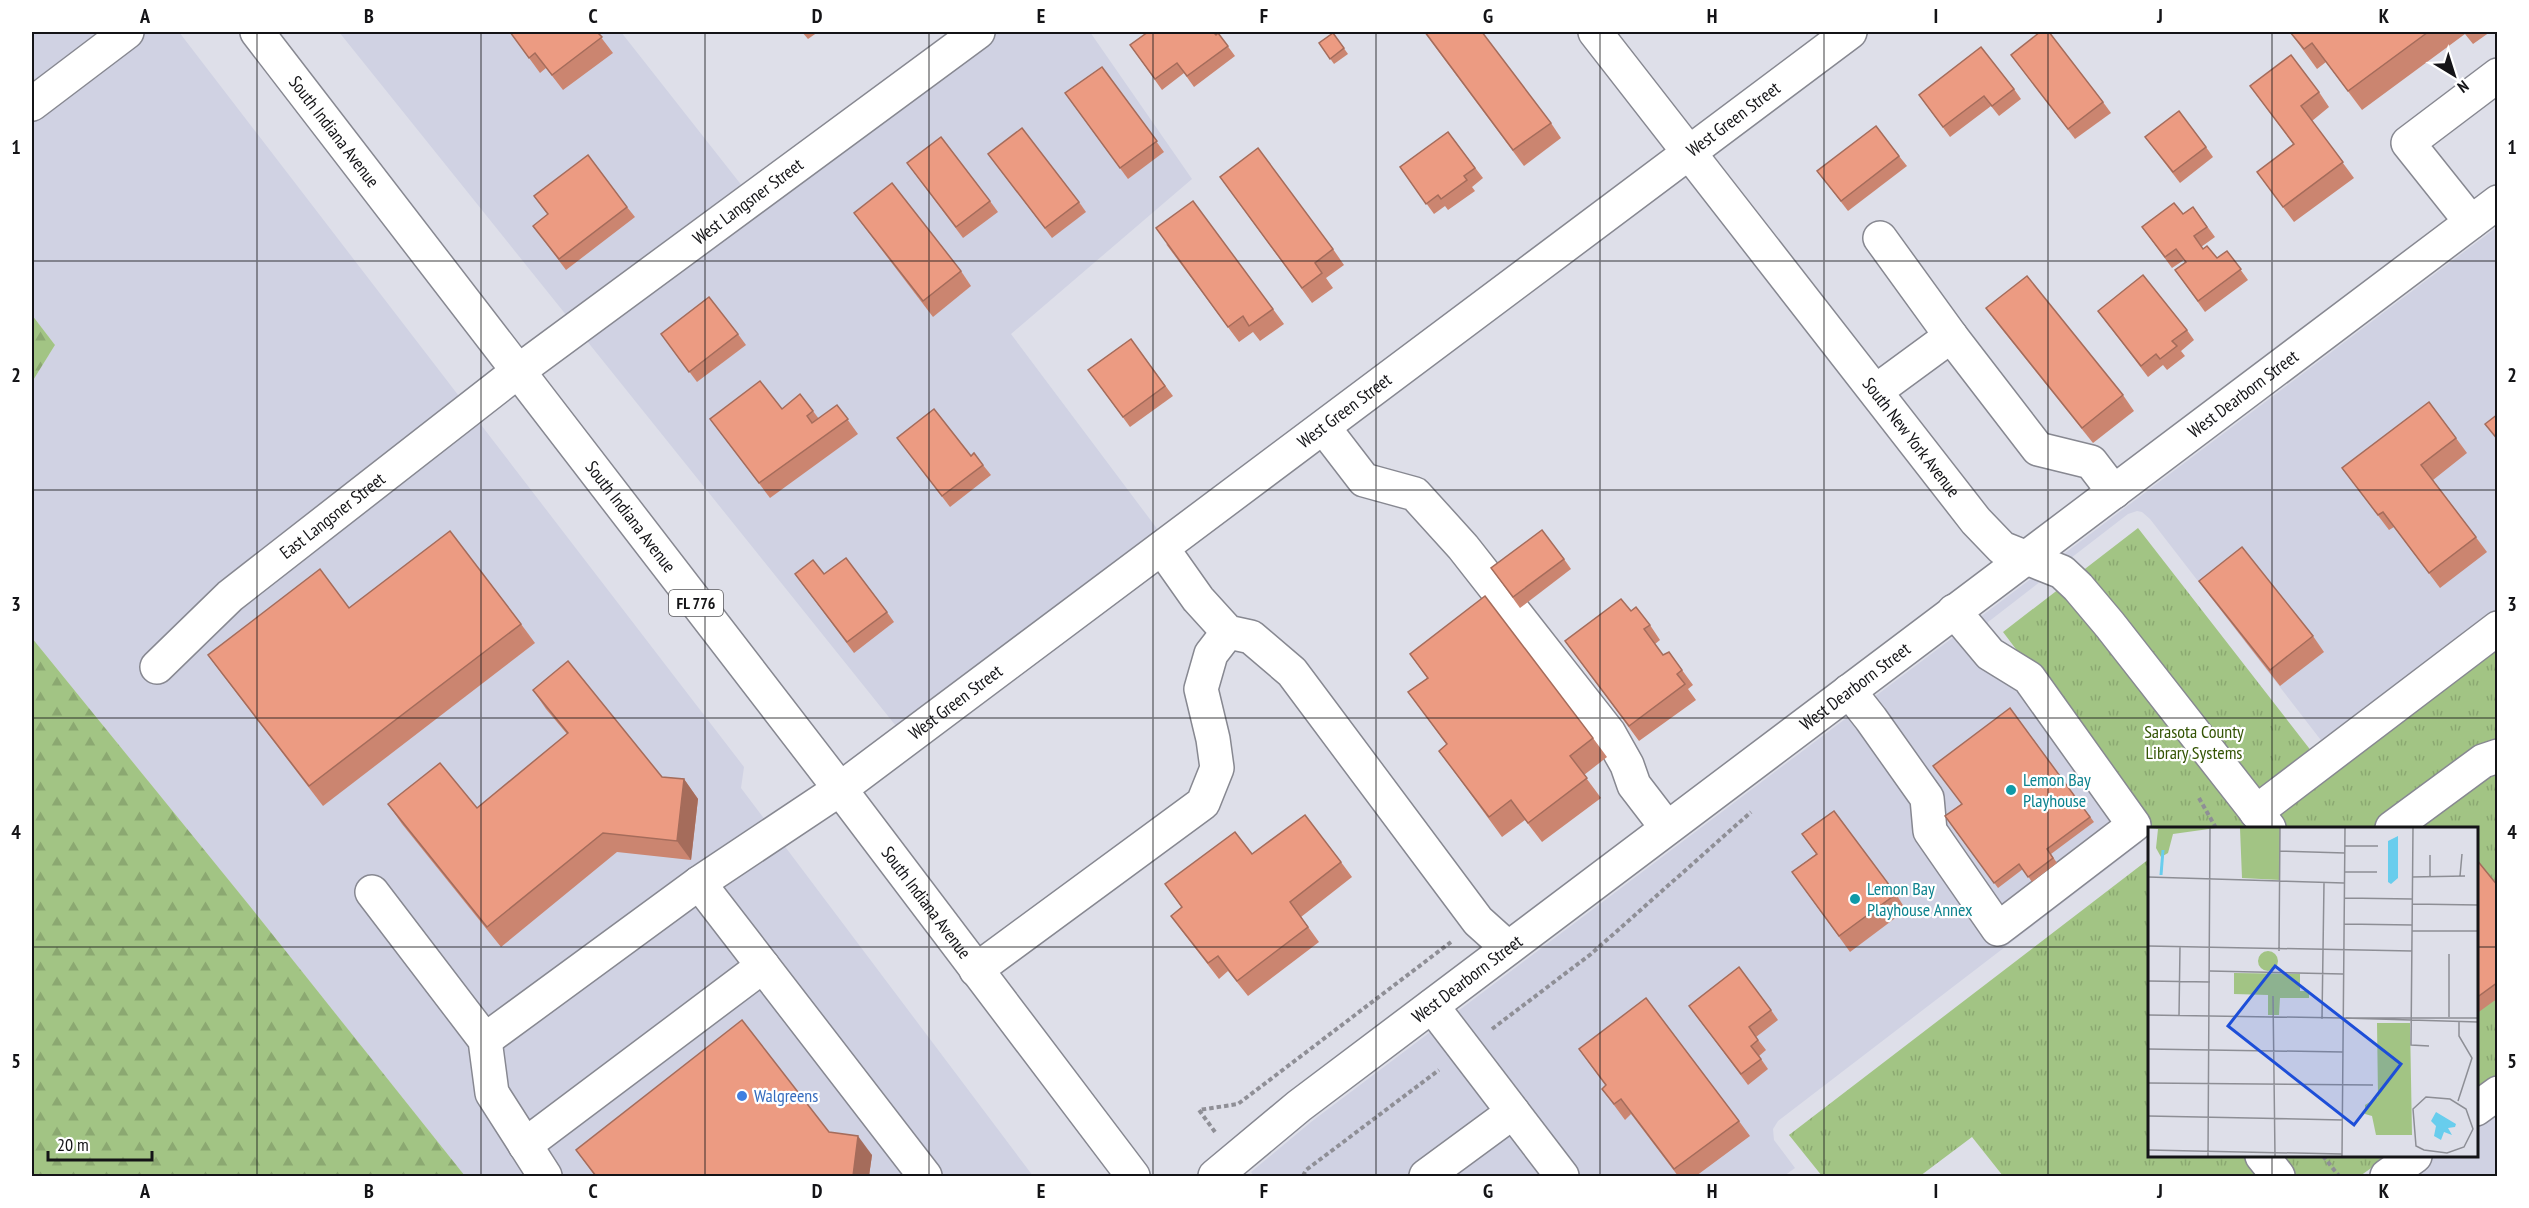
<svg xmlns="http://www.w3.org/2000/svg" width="2529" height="1208" font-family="'PT Sans Narrow',sans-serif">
  <defs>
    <pattern id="forest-firs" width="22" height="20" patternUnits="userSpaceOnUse" patternTransform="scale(1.5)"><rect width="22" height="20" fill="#a2c484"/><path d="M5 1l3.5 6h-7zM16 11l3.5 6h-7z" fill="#8ba871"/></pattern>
    <pattern id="park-tufts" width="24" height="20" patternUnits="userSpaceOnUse" patternTransform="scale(1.5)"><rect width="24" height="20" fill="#a2c484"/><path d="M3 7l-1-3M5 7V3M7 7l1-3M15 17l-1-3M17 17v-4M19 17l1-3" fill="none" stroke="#8ba871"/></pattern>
  </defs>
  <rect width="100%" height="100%" fill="#dedfe9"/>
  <!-- built -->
  <g fill="#d0d2e3">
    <path d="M32 32H179L744 767 741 788 1033 1176H465L249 905 32 638V382L55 345 32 315Z"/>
    <path d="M339 32H621L750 196 964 32H1090L1192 179 1011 334 1164 538 904 736Z"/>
    <path d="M2497 227V622L2327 748 2150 519 2142 512 2137 511 2128 514 1992 619 1988 622 1987 632 1990 642 2142 842 1778 1121 1773 1129 1774 1140 1795 1168 1784 1176H1254L1251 1172 1311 1122Z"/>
    <path d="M2497 1095V1176H2437L2395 1172 2417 1156H2476L2477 1111Z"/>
  </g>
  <!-- forest -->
  <g fill="url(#forest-firs)">
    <path d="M32 315 55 345 32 382Z"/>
    <path d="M32 638 249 905 465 1176H32Z"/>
  </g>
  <!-- park -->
  <g fill="url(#park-tufts)">
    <path d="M2138 528 2326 770 2497 643V1074L2477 1090 2476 828H2151L2003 632Z"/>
    <path d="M2149 859 2150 1156H2388L2360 1176H2003L1972 1137 1920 1176H1822L1789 1135Z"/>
  </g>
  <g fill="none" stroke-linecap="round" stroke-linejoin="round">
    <defs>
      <g id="minor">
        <path id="s1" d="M1595 32 1976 521 2002 548 2062 572 2078 587 2110 625 2269 828"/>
        <path d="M32 104 127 32"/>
        <path d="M2471 222 2408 143 2498 75"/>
        <path d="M1951 336 2038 449 2091 462 2114 492"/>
        <path d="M1876 391 1951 336 1880 238"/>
        <path d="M1324 428 1364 480 1415 494 1463 547 1609 733 1627 765 1634 785 1667 828"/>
        <path d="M1162 548 1198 599 1228 632 1251 637 1292 672 1478 921 1508 948"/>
        <path id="s2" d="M157 667 230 596 517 372 978 32"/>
        <path d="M1849 691 1871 719 1927 798 1930 831 1998 929 2134 825 2029 678 1990 654 1954 611"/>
        <path d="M2256 812 2498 628"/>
        <path d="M2392 828 2483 761 2498 756"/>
        <path d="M372 892 485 1040 492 1093 545 1176"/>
        <path d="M976 970 1203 803 1217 768 1213 739 1201 689 1211 654 1228 632"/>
        <path d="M1432 1006 1562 1176"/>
        <path d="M485 1040 699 883"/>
        <path d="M2476 1109 2498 1093"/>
        <path d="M525 1145 763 966"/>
        <path d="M2262 1156 2278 1176"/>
        <path id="s3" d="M925 1176 699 883 840 789 1850 32"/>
        <path id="s4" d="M1215 1176 1299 1106 2498 202"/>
        <path d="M1426 1176 1513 1112"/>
        <path d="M2387 1176 2415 1156"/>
      </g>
      <g id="major">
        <path id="s5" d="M257 32 840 789 1133 1176"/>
      </g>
    </defs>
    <!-- minor casing -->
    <use href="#minor" stroke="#878891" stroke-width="36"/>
    <!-- major casing -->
    <use href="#major" stroke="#878891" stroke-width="36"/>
    <!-- path -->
    <g stroke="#8f8f96" stroke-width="4" stroke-dasharray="4.5 3" stroke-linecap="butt">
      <path d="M2199 798 2216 828"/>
      <path d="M1492 1029 1591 954 1751 812"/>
      <path d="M1215 1132 1199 1110 1238 1104 1451 942"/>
      <path d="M2323 1156 2339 1176"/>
      <path d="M1303 1176 1306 1170 1439 1070"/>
    </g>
    <!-- minor -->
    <use href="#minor" stroke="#fff" stroke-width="33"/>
    <!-- major -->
    <use href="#major" stroke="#fff" stroke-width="33"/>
  </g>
  <!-- wall -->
  <g fill="#cb8570">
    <path d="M510 32H597L613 53 563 90 546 68 540 73Z"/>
    <path d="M802 32H818L808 39Z"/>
    <path d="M1424 32 1551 123 1561 138 1524 166Z"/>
    <path d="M2290 32H2490L2473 44 2465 34 2362 110 2326 62 2317 69Z"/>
    <path d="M1218 33 1235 56 1194 87 1184 73 1162 90 1130 45 1216 35Z"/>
    <path d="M1333 33 1348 54 1334 64 1319 43Z"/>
    <path d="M2011 55 2103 102 2111 113 2075 139Z"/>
    <path d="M1102 67 1164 152 1128 179 1065 93Z"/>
    <path d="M2250 86 2319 92 2329 107 2312 121 2354 178 2294 222 2257 172 2293 144Z"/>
    <path d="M2014 89 2021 99 1999 116 1991 106 1950 137 1919 95Z"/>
    <path d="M1448 132 1483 178 1472 187 1475 191 1448 210 1445 206 1434 214 1400 167Z"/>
    <path d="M2145 137 2206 147 2213 157 2180 183Z"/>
    <path d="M988 154 1079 202 1086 212 1052 238Z"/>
    <path d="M1899 156 1907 166 1848 211 1817 171Z"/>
    <path d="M907 163 990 201 998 212 963 238Z"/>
    <path d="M1220 177 1333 249 1344 265 1326 278 1333 288 1312 303Z"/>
    <path d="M534 196 627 207 635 217 566 270 533 226 548 215Z"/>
    <path d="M2193 207 2215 237 2201 247 2203 249 2217 258 2227 251 2248 280 2205 312 2175 270 2185 262 2184 260 2172 268 2142 227 2183 214Z"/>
    <path d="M854 213 961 271 971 286 933 317 865 228Z"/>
    <path d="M1166 244 1273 309 1284 324 1260 341 1253 332 1239 342Z"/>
    <path d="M1986 308 2123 395 2134 411 2093 443 1997 323Z"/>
    <path d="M2098 311 2187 330 2194 340 2181 351 2185 356 2167 370 2163 365 2148 377Z"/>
    <path d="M661 334H738L746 345 697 382Z"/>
    <path d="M1131 339 1173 396 1130 427 1088 370Z"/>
    <path d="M837 405 858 434 770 498 710 419 782 409 813 411 819 419Z"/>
    <path d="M897 438 971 456 983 465 991 475 950 507Z"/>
    <path d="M2456 438 2467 453 2433 480 2487 552 2440 588 2394 527 2389 530 2342 468Z"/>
    <path d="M1564 559 1571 569 1520 608 1491 568Z"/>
    <path d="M795 574H824L887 612 894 622 854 653Z"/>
    <path d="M2199 581 2313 636 2324 652 2280 686 2210 596Z"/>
    <path d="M349 608 521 624 535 643 323 806 222 674 208 655Z"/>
    <path d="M1631 611 1650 625 1660 640 1655 644 1663 655 1682 670 1693 685 1688 689 1696 700 1639 741 1565 641Z"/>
    <path d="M1410 654 1593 738 1607 757 1584 775 1601 798 1542 842 1525 820 1502 837 1439 751 1447 745 1408 692 1427 678Z"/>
    <path d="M533 690 662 777 684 779 698 799 691 860 617 852 501 947 402 824 388 804 477 808 567 734 546 709Z"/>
    <path d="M2010 708 2094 822 2051 854 2057 863 2032 882 2023 869 1998 888 1945 816 1961 804Z"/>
    <path d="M1802 834 1896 894 1906 910 1850 952 1792 872 1816 854Z"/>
    <path d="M1252 854 1341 862 1352 877 1301 917 1319 942 1248 996 1228 971 1219 979 1182 931 1171 916 1182 908 1165 884Z"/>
    <path d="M2476 859 2498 886V998L2476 1014Z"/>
    <path d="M1689 1006 1771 1010 1778 1020 1756 1037 1766 1050 1759 1056 1768 1069 1748 1085Z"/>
    <path d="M1579 1049 1739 1121 1750 1136 1696 1176H1678L1631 1114 1625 1120 1602 1089 1606 1086Z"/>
    <path d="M829 1132 872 1155 869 1176H595L576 1150Z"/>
  </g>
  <!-- shaded-wall -->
  <g fill="#a56c5b">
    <path d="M684 779 698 799 691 860 677 841Z"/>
    <path d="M858 1136 872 1155 869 1176H853Z"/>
  </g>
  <!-- building -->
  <g fill="#ec9b82" stroke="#a56c5b" stroke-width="1.5">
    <path d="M510 32H597L602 37 552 75 535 53 529 58Z"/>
    <path d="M1148 32H1213L1216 35 1218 33 1228 46 1187 76 1177 63 1155 79 1130 45Z"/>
    <path d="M1425 32H1482L1551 123 1513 150Z"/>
    <path d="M2040 32H2049L2103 102 2068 129 2011 55Z"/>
    <path d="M2290 32H2428L2348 91 2312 43 2304 49Z"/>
    <path d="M1333 33 1344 48 1330 59 1319 43Z"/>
    <path d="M1981 47 2014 89 1992 106 1984 96 1943 127 1919 95Z"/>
    <path d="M2291 55 2319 92 2301 106 2343 162 2283 207 2257 172 2294 144 2250 86Z"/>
    <path d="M1102 67 1157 141 1120 168 1065 93Z"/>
    <path d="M2179 111 2206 147 2173 172 2145 137Z"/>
    <path d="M1876 126 1899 156 1841 201 1817 171Z"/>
    <path d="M1022 128 1079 202 1045 228 988 154Z"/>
    <path d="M1448 132 1475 168 1464 176 1467 180 1441 199 1438 195 1426 204 1400 167Z"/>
    <path d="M941 137 990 201 956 227 907 163Z"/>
    <path d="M1258 148 1333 249 1315 263 1322 273 1302 288 1220 177Z"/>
    <path d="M588 155 627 207 559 259 533 226 548 214 534 196Z"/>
    <path d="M892 183 961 271 923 301 854 213Z"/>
    <path d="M1193 201 1273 309 1249 326 1243 316 1228 327 1156 228Z"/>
    <path d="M2174 203 2183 214 2193 207 2207 227 2194 236 2203 249 2207 246 2217 258 2227 251 2241 269 2198 301 2175 270 2186 262 2176 249 2165 257 2142 227Z"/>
    <path d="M2143 275 2187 330 2172 341 2177 346 2160 359 2156 354 2141 366 2098 311Z"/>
    <path d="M2027 276 2123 395 2082 428 1986 308Z"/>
    <path d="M709 297 738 334 689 372 661 334Z"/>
    <path d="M1131 339 1165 386 1123 417 1088 370Z"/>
    <path d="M760 381 782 409 800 394 813 411 807 416 812 423 837 405 848 419 759 483 710 419Z"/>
    <path d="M2429 402 2456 438 2421 465 2476 537 2429 573 2383 512 2378 515 2342 468Z"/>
    <path d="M934 409 971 456 974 453 983 465 942 496 897 438Z"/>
    <path d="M2498 414V440L2485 424Z"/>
    <path d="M1542 530 1564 559 1513 597 1491 568Z"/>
    <path d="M450 531 521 624 309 786 208 655 320 569 349 608Z"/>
    <path d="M2242 547 2313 636 2270 670 2199 581Z"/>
    <path d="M846 558 887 612 847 642 795 574 813 560 824 574Z"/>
    <path d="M1485 596 1593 738 1570 756 1587 778 1528 823 1511 800 1489 817 1439 751 1447 744 1408 692 1428 678 1410 654Z"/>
    <path d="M1621 599 1631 611 1636 607 1650 625 1644 629 1663 655 1669 652 1682 670 1677 674 1685 684 1629 726 1565 641Z"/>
    <path d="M568 661 662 777 684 779 677 841 603 833 487 927 388 804 440 763 477 808 568 733 533 690Z"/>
    <path d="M2010 708 2090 817 2047 849 2053 858 2028 877 2019 864 1994 883 1945 816 1962 804 1933 766Z"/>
    <path d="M1834 811 1896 894 1839 936 1792 872 1817 854 1802 834Z"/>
    <path d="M1305 815 1341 862 1290 902 1308 927 1237 981 1218 956 1208 963 1171 916 1182 907 1165 884 1235 832 1252 854Z"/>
    <path d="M2476 859 2498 886V982L2476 998Z"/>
    <path d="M1739 967 1771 1010 1749 1027 1758 1040 1751 1046 1761 1059 1741 1074 1689 1006Z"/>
    <path d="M1646 998 1739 1121 1674 1169 1621 1099 1614 1104 1602 1089 1606 1085 1579 1049Z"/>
    <path d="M742 1020 829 1132 858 1136 853 1176H596L576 1150Z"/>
  </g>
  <!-- grid -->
  <path fill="none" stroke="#141417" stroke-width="1.5" stroke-opacity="0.55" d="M257 32V1176M481 32V1176M705 32V1176M929 32V1176M1153 32V1176M1376 32V1176M1600 32V1176M1824 32V1176M2048 32V1176M2272 32V828M32 261H2498M32 490H2498M32 718H2498M32 947H2150M2476 947H2498M2272 1156V1176"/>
  <!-- markers -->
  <g fill="#0f9aa8" stroke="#fff" stroke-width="2">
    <circle cx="2011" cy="790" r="6"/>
    <circle cx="1855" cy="899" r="6"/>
  </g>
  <circle fill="#3f7fe0" stroke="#fff" stroke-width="2" cx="742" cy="1096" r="6"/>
  <g text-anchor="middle" stroke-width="4.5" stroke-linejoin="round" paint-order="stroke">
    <!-- shield labels -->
    <rect fill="#fff" stroke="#5a5a5d" stroke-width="1.5" x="669" y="590" width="54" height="26" rx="4.5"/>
    <g font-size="16" font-weight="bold" fill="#141417">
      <text x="696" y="609">FL 776</text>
    </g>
    <!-- street labels -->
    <g font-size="18" fill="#141417" stroke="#fff">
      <text dy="6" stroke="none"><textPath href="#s3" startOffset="1656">West Green Street</textPath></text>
      <text dy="6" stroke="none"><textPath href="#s5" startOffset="126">South Indiana Avenue</textPath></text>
      <text dy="6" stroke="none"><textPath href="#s2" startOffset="753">West Langsner Street</textPath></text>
      <text dy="6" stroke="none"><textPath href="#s4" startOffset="1292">West Dearborn Street</textPath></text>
      <text dy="6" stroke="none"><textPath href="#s3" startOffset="1170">West Green Street</textPath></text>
      <text dy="6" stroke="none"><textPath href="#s1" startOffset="514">South New York Avenue</textPath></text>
      <text dy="6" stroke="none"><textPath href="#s2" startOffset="232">East Langsner Street</textPath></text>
      <text dy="6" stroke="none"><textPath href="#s5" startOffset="612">South Indiana Avenue</textPath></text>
      <text dy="6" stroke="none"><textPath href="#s4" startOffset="806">West Dearborn Street</textPath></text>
      <text dy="6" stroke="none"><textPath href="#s3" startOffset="684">West Green Street</textPath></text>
      <text dy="6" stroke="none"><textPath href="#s5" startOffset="1098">South Indiana Avenue</textPath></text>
      <text dy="6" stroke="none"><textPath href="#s4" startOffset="320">West Dearborn Street</textPath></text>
    </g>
    <!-- park labels -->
    <g font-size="18" fill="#345404" stroke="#fff">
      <text x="2194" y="738">Sarasota County<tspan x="2194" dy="21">Library Systems</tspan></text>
    </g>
    <!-- culture labels -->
    <g font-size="18" fill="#0d838f" stroke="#fff" text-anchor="start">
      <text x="2023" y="786">Lemon Bay<tspan x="2023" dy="21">Playhouse</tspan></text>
      <text x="1867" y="895">Lemon Bay<tspan x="1867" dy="21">Playhouse Annex</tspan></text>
    </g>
    <!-- shop labels -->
    <g font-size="18" fill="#366cbe" stroke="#fff" text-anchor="start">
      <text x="754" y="1102">Walgreens</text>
    </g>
  </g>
  <!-- overview -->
  <g transform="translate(2148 827)">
    <rect width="330" height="330" fill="#dedfe9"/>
    <path d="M0 1H68L25 7 20 26 13 30 8 21 10 2ZM92 1H132V53L94 51ZM229 196H262L264 308H228L224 289 217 287V278L230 270Z" fill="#a2c484"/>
    <path d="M100 22H113V45L99 44ZM110 134a10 10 0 1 1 20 0a10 10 0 1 1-20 0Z" fill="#a2c484"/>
    <path d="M86 146 152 147V164H161V171H132L131 188H120V168L86 167Z" fill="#a2c484"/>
    <path d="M250 9V51L243 57 240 55V14ZM288 285 308 297 307 300 300 301 304 308 296 305 293 313 286 309 288 299 283 294Z" fill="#68cded"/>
    <path fill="none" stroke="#68cded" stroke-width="3" d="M13 48 15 23"/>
    <path fill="none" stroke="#8d8e95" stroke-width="1.5" d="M265 1 263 218 281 219M197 19H230M132 24 197 26M197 45H229M312 49 314 27M0 50 196 56M264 50 317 49M282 50V28M197 71 264 72M264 77 330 78M196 97 264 98M264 104H330M0 119 264 124M131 124 132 1M62 144 195 147M0 154 62 155M125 169 127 329M0 188 196 191M31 189 32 120M301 190V127M196 191 330 195M198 191H330M174 192 176 56M0 222 195 225M0 256 225 258M278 270 302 272 318 282 325 302 316 320 299 326 276 323 268 319 265 282ZM310 274 324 231 311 209V195M0 289 195 293M330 293V325M0 323 194 327M60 329 62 1M194 329 197 1"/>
    <path fill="#1d4ed8" fill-opacity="0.15" stroke="#1d4ed8" stroke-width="3" d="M127 139 253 237 206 298 80 199Z"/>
    <rect width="330" height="330" fill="none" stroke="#141417" stroke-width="3"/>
  </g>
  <!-- border -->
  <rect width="2529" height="1208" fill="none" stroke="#ffffff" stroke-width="66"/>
  <!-- north arrow -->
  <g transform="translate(2454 75) rotate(142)" stroke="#ffffff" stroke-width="4.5" paint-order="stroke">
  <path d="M0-4.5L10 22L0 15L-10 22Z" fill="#141417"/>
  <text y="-9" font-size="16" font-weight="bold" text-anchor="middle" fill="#141417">N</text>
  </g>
  <!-- scale -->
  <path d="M48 1151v9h104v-9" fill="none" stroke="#141417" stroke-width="3"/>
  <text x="57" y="1151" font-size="18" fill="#141417" stroke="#ffffff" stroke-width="4.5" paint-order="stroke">20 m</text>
  <rect x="33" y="33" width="2463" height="1142" fill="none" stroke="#141417" stroke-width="2"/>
  <g font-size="20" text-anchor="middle" font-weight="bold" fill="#141417">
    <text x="145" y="23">A</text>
    <text x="369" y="23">B</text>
    <text x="593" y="23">C</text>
    <text x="817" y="23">D</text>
    <text x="1041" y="23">E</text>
    <text x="1264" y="23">F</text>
    <text x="1488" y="23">G</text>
    <text x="1712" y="23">H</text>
    <text x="1936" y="23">I</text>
    <text x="2160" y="23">J</text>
    <text x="2384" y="23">K</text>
    <text x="16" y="154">1</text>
    <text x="2512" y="154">1</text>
    <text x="16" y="382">2</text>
    <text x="2512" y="382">2</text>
    <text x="16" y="611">3</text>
    <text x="2512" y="611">3</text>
    <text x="16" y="839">4</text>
    <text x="2512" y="839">4</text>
    <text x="16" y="1068">5</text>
    <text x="2512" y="1068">5</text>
    <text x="145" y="1198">A</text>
    <text x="369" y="1198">B</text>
    <text x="593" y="1198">C</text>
    <text x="817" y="1198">D</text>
    <text x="1041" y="1198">E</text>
    <text x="1264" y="1198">F</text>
    <text x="1488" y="1198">G</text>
    <text x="1712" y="1198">H</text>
    <text x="1936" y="1198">I</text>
    <text x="2160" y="1198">J</text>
    <text x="2384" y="1198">K</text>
  </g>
</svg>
